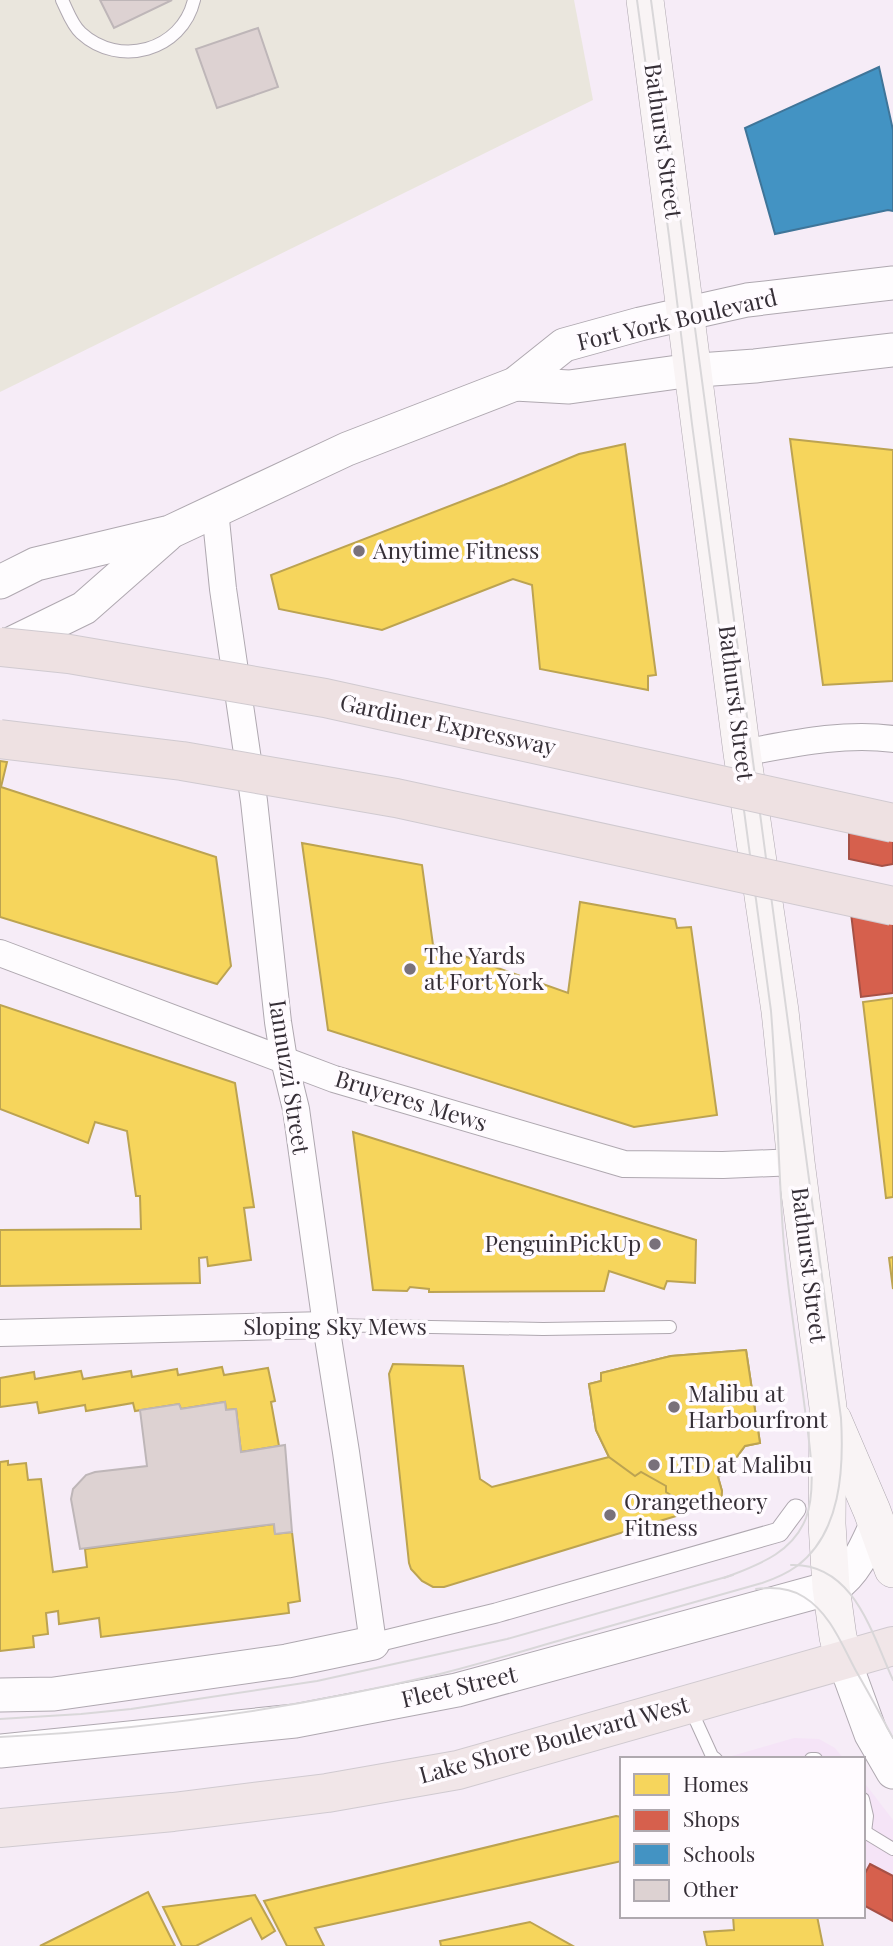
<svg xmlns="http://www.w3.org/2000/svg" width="893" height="1946" font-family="'Playfair Display',serif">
  <rect width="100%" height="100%" fill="#f6ecf7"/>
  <!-- built -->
  <g fill="#f5e4f7">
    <path d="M794 1738 819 1739 835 1748 844 1759H721Z"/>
    <path d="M863 1781 893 1820V1922L863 1907Z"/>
  </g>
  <!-- green -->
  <path fill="#eae6dd" d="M0 0H574L593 100 0 392Z"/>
  <!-- homes -->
  <g fill="#f6d55c" stroke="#bca351" stroke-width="2">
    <path d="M790 439 893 450V681L823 685Z"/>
    <path d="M625 444 656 675 648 676V690L540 669 532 585 513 579 382 630 279 609 271 575 504 485 579 454Z"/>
    <path d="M0 761 7 762 1 787 216 857 231 966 217 984 0 917Z"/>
    <path d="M302 843 422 865 433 945 568 993 580 902 675 919 677 928 691 927 717 1115 634 1127 328 1030Z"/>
    <path d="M893 998V1197L886 1198 863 1002Z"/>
    <path d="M0 1005 235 1083 254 1207 244 1208 251 1260 208 1266 207 1257 199 1258 200 1283 0 1286V1230L141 1229 140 1196H136L127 1131 95 1122 88 1143 0 1109Z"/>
    <path d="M353 1132 696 1240 695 1283 667 1281 664 1289 609 1271 604 1291 429 1292V1289L410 1287 407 1291 373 1290Z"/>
    <path d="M893 1257V1289L889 1258Z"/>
    <path d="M746 1350 760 1443 745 1446 727 1470 718 1477 722 1491 721 1501 708 1503 695 1500 682 1502 673 1507 676 1516 444 1587H433L422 1581 411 1569 409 1563 389 1374 393 1364 463 1366 480 1479 492 1487 609 1457 596 1430 589 1384 601 1381V1373L671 1356Z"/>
    <path d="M746 1350 760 1443 745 1446 727 1470 718 1477 722 1491 721 1501 708 1503 695 1500 682 1502 666 1492V1486L641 1472 635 1476 609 1457 596 1430 589 1384 601 1381V1373L671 1356Z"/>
    <path d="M222 1367 224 1375 268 1368 275 1401 271 1402 279 1446 241 1452 236 1409 226 1410 225 1402 181 1409 179 1404 135 1411 133 1403 86 1411 85 1405 39 1413 37 1402 0 1407V1378L34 1372 35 1379 81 1371 83 1379 131 1371 132 1377 177 1369 178 1375Z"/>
    <path d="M8 1461V1465L26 1463 28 1480 41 1479 53 1572 87 1567 85 1549 274 1524 275 1534 292 1532 300 1601 288 1603 289 1613 101 1637 99 1618 59 1624 58 1611 46 1613 48 1634 33 1636 34 1647 0 1651V1462Z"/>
    <path d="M616 1816 622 1817V1861L315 1928 324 1946H287L264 1901Z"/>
    <path d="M148 1892 175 1946H40Z"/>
    <path d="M255 1895 275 1931 262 1939 251 1918 196 1946H182L163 1907Z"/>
    <path d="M733 1916H817L823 1946H707L704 1932 734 1930Z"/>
    <path d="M530 1922 573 1946H441L440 1941Z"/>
  </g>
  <!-- shops -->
  <g fill="#d6604d" stroke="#a65146" stroke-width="2">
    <path d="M849 803 893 804V864L882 866 849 859Z"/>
    <path d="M848 888 893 895V993L861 997Z"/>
    <path d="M870 1864 893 1876V1921L863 1905V1877Z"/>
  </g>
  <!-- schools -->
  <path fill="#4393c3" stroke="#3f7599" stroke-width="2" d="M879 67 893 130V211L888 210 775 234 745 128Z"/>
  <!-- building -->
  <g fill="#ddd2d2" stroke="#beb6b8" stroke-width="2">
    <path d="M100 0H172L114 28Z"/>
    <path d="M258 28 278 87 217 108 196 49Z"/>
    <path d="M225 1402 226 1410 236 1409 241 1452 285 1445 292 1532 275 1534 274 1524 80 1549 71 1499 73 1489 86 1475 95 1472 147 1466 140 1410 179 1404 181 1409Z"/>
  </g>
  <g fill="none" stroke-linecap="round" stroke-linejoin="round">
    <defs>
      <g id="service">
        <path d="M62 0C67 10 72 25 81 33 119 68 182 51 194 0"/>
        <path d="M326 1325 543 1329 670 1327"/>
        <path d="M691 1710 712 1756 716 1759"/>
        <path d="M811 1759H816"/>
        <path d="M863 1799 867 1816 865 1832 863 1831"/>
        <path d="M863 1834 865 1832 893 1849"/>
      </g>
      <path id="pedestrian" d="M373 1643 496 1613 779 1532 796 1509"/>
      <g id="minor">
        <path d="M215 510 223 589 254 801 278 1022 284 1060 296 1109 326 1325 346 1452 373 1643"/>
        <path d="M742 753C791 744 844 732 893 739"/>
        <path d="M0 953 334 1079 624 1164 723 1165 796 1162"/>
        <path d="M0 1333 326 1325"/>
      </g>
      <g id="tertiary">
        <path d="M515 384 569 387 685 371 755 366 893 350"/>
        <path d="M0 582 36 564 170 532 347 449 515 384 564 345 640 324 747 300 893 283"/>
        <path d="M0 649 84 608 167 535"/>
        <path d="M844 1660 871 1734 893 1772"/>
        <path d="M0 1695 54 1694 287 1661 373 1643"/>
        <path d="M0 1751 295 1721 457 1690 834 1587C855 1573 866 1547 876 1525"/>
      </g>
      <g id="secondary">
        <path d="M645 0 742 753 780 1011 796 1162 828 1407 827 1524 831 1587 838 1637 844 1660"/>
        <path d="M833 1420 872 1511 893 1569"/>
      </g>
      <path id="trunk" d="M0 1828 173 1812 327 1793 458 1770 893 1646"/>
    </defs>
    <!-- service casing -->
    <use href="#service" stroke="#afa8b0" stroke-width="14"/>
    <!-- pedestrian casing -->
    <use href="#pedestrian" stroke="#afa8b0" stroke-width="21"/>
    <!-- minor casing -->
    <use href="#minor" stroke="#afa8b0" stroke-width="28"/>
    <!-- tertiary casing -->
    <use href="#tertiary" stroke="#afa8b0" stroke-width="35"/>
    <!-- secondary casing -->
    <use href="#secondary" stroke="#afa8b0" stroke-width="38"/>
    <!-- trunk casing -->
    <use href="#trunk" stroke="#d0cad0" stroke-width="40"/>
    <!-- service -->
    <use href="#service" stroke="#fefcfe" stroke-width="12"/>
    <!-- pedestrian -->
    <use href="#pedestrian" stroke="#fefcfe" stroke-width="19"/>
    <!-- minor -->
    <use href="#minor" stroke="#fefcfe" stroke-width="26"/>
    <!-- tertiary -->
    <use href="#tertiary" stroke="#fefcfe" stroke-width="33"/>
    <!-- secondary -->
    <use href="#secondary" stroke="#f9f4f5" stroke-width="37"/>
    <!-- trunk -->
    <use href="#trunk" stroke="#f1e6e8" stroke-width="38"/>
    <!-- tram -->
    <g stroke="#d9d7d9" stroke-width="2">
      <path d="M637 0 669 236 692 424 771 1011C777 1085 778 1159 783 1233 787 1289 797 1346 804 1402 808 1436 818 1485 806 1518 792 1554 757 1565 724 1578"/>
      <path d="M791 1565C854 1563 872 1634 893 1680"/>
      <path d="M756 1589C772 1587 790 1588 804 1597 830 1613 842 1645 856 1671 869 1693 881 1716 893 1738"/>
      <path d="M0 1719 81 1714 131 1709 317 1681 507 1639 733 1575"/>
      <path d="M0 1737C148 1730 296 1708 440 1674 484 1663 526 1650 568 1638 633 1619 698 1601 762 1583 774 1579 786 1574 797 1566 841 1533 844 1469 841 1418L651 0"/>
    </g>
    <defs>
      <g id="motorway-bridge">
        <path d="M0 647 69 654 325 698 893 823"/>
        <path d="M0 739 182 761 396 798 893 906"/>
      </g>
    </defs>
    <!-- motorway-bridge casing -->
    <use href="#motorway-bridge" stroke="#d0cad0" stroke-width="40" stroke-linecap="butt"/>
    <!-- motorway-bridge -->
    <use href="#motorway-bridge" stroke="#eee1e2" stroke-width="38"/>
  </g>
  <!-- markers -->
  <g fill="#79717a" stroke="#fffbff" stroke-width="2.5">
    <circle cx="359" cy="551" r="7"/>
    <circle cx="410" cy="969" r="7"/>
    <circle cx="655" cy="1244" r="7"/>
    <circle cx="674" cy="1407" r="7"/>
    <circle cx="654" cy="1465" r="7"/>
    <circle cx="610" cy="1515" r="7"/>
  </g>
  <g text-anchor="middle" stroke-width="7" stroke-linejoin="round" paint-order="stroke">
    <!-- street labels -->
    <g font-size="23" fill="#362f37" stroke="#fffbff">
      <text transform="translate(663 141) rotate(82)" y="8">Bathurst Street</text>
      <text transform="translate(677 320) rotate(-13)" y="8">Fort York Boulevard</text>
      <text transform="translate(736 703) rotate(83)" y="8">Bathurst Street</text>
      <text transform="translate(448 725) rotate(12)" y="8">Gardiner Expressway</text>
      <text transform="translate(289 1077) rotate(81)" y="8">Iannuzzi Street</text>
      <text transform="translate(411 1101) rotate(17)" y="8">Bruyeres Mews</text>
      <text transform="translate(809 1265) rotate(83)" y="8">Bathurst Street</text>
      <text x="335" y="1335">Sloping Sky Mews</text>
      <text transform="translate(459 1687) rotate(-13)" y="8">Fleet Street</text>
      <text transform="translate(554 1740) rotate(-15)" y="8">Lake Shore Boulevard West</text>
    </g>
    <!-- poi labels -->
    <g font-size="23" fill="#362f37" stroke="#fffbff" text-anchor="start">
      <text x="373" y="559">Anytime Fitness</text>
      <text x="424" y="964">The Yards<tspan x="424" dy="26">at Fort York</tspan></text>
      <text x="641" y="1252" text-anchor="end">PenguinPickUp</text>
      <text x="688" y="1402">Malibu at<tspan x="688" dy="26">Harbourfront</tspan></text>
      <text x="668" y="1473">LTD at Malibu</text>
      <text x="624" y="1510">Orangetheory<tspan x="624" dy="26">Fitness</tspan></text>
    </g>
  </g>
  <!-- legend -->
  <rect x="620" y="1757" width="245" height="161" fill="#fffbff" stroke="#afa9af" stroke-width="2"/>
  <rect x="634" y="1774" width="35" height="21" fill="#f6d55c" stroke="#afa9af" stroke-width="2"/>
  <text x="683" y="1792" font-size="21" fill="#362f37">Homes</text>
  <rect x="634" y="1810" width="35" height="21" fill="#d6604d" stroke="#afa9af" stroke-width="2"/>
  <text x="683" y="1827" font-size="21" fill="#362f37">Shops</text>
  <rect x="634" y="1844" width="35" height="21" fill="#4393c3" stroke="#afa9af" stroke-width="2"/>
  <text x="683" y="1862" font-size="21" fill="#362f37">Schools</text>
  <rect x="634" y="1880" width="35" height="21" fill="#ddd2d2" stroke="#afa9af" stroke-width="2"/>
  <text x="683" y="1897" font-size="21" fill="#362f37">Other</text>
</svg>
